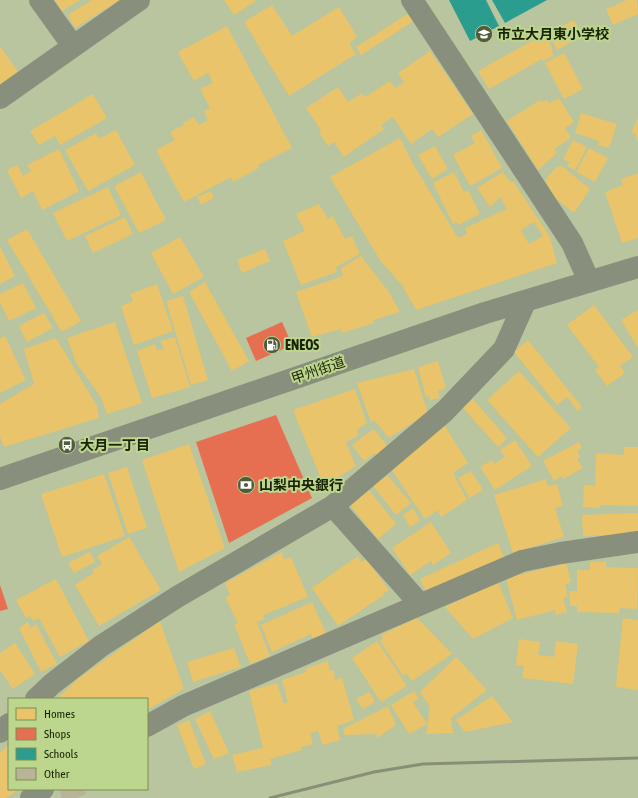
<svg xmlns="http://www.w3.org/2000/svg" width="638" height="798" font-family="'Asap Condensed','Noto Sans JP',sans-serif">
  <rect width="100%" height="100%" fill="#b8c59e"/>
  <!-- homes -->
  <g fill="#e9c46a" fill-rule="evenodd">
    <path d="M55 0H80L62 11Z"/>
    <path d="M92 0H120L75 28 68 15Z"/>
    <path d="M224 0H255L256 1 234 15Z"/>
    <path d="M627 0H637L638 14 613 25 606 9Z"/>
    <path d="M272 5 292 36 339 7 357 37 349 43 356 54 289 96 244 22Z"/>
    <path d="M409 13 414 21 361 55 356 47Z"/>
    <path d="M574 20 583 36 557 50 548 33Z"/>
    <path d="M227 26 292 148 258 165 259 168 233 182 231 177 184 202 156 150 175 140 170 132 184 125 183 123 194 117 199 125 208 120 204 111 210 108 200 89 213 83 208 73 194 81 178 52Z"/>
    <path d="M544 34 553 49 551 50 554 56 543 61 542 59 489 89 478 71Z"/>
    <path d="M0 46 20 75 0 88Z"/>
    <path d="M430 51 473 114 438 137 432 129 411 144 393 117 381 125 384 129 344 157 334 142 328 146 319 132 321 130 306 108 338 87 348 102 362 93 365 97 390 81 395 88 404 82 398 73Z"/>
    <path d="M564 53 583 89 564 99 545 63Z"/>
    <path d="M93 94 107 118 60 145 55 136 39 145 30 131Z"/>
    <path d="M559 98 574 122 565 128 571 138 554 149 557 153 538 170 507 121 540 100 542 102 547 100 549 103Z"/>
    <path d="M581 113 617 124 609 148 598 145 599 141 575 133Z"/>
    <path d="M638 118V141H637L636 134 631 133Z"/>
    <path d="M116 130 135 165 88 191 65 150 96 133 99 139Z"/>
    <path d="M481 130 502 168 470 186 453 155 475 143 471 136Z"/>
    <path d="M400 138 413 164 458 238 467 234 465 228 507 209 500 197 490 207 477 188 503 172 510 182 513 181 550 237 557 263 416 310 401 283 399 282 380 260 330 177ZM534 222 543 236 529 244 521 230Z"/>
    <path d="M573 140 587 147 575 170 567 166 569 162 563 159Z"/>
    <path d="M435 146 448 169 432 179 418 155Z"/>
    <path d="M589 148 608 158 595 182 576 172Z"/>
    <path d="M59 149 79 191 42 210 33 191 21 198 7 170 17 165 23 176 31 171 27 165Z"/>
    <path d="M562 166 590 189 574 213 554 197 545 180 556 167Z"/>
    <path d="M141 172 166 220 139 233 114 186Z"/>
    <path d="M454 172 464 192 468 190 480 214 458 225 456 222 453 224 433 183Z"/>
    <path d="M638 173V238L622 243 605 192 623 185 621 179Z"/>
    <path d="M108 187 121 215 67 241 53 213Z"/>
    <path d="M211 191 214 198 201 205 197 197Z"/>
    <path d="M319 204 328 219 333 216 345 239 352 236 360 254 336 267 337 272 301 285 283 241 305 231 296 214Z"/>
    <path d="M125 217 133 234 93 253 85 236Z"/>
    <path d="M27 229 81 321 62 332 7 240Z"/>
    <path d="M180 237 204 277 173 294 151 253Z"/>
    <path d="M0 247 15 276 0 284Z"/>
    <path d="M265 249 270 261 242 273 237 260Z"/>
    <path d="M361 256 389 292 400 312 373 320 374 323 342 333 341 329 312 337 296 292 343 276 341 268Z"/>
    <path d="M205 282 249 361 232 371 189 292Z"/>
    <path d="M23 283 36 308 9 321 0 303V294Z"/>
    <path d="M157 284 173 331 134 345 121 306 133 301 130 294Z"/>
    <path d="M183 296 208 380 191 385 166 301Z"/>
    <path d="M594 305 633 357 620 366 625 373 607 386 595 370 599 367 567 325Z"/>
    <path d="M638 310V348L621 320Z"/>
    <path d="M44 313 53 328 27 342 19 326Z"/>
    <path d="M115 322 142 403 107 414 101 397 76 363 67 338Z"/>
    <path d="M5 336 26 380 0 393V338Z"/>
    <path d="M175 337 190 387 152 398 137 351 155 344 157 350 164 349 160 341Z"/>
    <path d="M56 338 97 406 99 418 4 447 0 437V404L34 384 24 349Z"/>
    <path d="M528 340 582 407 578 411 567 397 557 405 514 352Z"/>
    <path d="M438 361 446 388 438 391 440 398 430 400 429 396 426 397 418 367Z"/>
    <path d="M414 369 428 413 389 438 375 421 371 422 357 383Z"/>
    <path d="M519 371 571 428 538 457 487 400Z"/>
    <path d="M355 389 367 423 357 430 359 435 346 442 356 466 324 486 293 410Z"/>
    <path d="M473 399 507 438 498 447 463 408Z"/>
    <path d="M445 426 468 463 453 473 467 500 441 517 438 510 425 519 391 469Z"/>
    <path d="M374 429 388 447 377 456 375 453 364 461 352 445Z"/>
    <path d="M515 440 532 466 495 490 480 467 492 460 494 464 505 457 500 450Z"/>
    <path d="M579 442 582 448 577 451 580 457 577 459 583 468 563 479 561 476 554 481 543 461Z"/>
    <path d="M189 444 225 548 179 572 142 460Z"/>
    <path d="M624 447H638V506L600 505V508L583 507 584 485 595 486 596 453 624 455Z"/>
    <path d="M127 467 147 528 128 534 108 473Z"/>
    <path d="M471 471 483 490 469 498 458 478Z"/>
    <path d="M104 474 125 536 62 557 41 494Z"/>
    <path d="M387 475 411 503 396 515 373 486Z"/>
    <path d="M546 479 548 486 557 484 563 506 555 508 564 537 513 553 494 495Z"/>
    <path d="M369 490 396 524 378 539 350 505Z"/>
    <path d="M413 508 420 521 410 527 403 515Z"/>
    <path d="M638 513V534L583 536 582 515Z"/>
    <path d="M431 522 451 553 433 565 431 561 410 575 392 548Z"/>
    <path d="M129 537 161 590 99 626 75 585 94 573 92 570 102 564 97 556Z"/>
    <path d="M498 543 504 557 427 593 420 579Z"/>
    <path d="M90 552 95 562 74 573 68 563Z"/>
    <path d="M282 552 284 559 291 557 308 597 263 615 265 619 257 622 270 656 250 664 234 624 238 623 225 597 230 595 225 583Z"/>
    <path d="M358 556 361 562 366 559 389 590 383 594 384 595 338 626 312 588Z"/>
    <path d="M590 562H606V567L638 568 637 609 620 608 619 613 577 612V606H570V591H577V570H590Z"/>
    <path d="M566 563 571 582 565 584 568 596 563 598 567 612 556 615 555 610 517 620 506 578Z"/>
    <path d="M56 579 89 641 60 657 39 618 33 621 30 616 26 618 16 600Z"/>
    <path d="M498 582 513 618 473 639 445 607Z"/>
    <path d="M312 602 326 633 313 639 311 634 272 652 261 625Z"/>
    <path d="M417 618 452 654 412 681 406 673 403 676 380 641 383 638 381 635Z"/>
    <path d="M623 618 638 620V690L616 687Z"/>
    <path d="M160 621 184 689 147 710V699H57L79 678Z"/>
    <path d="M28 622 31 628 36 624 57 664 41 672 19 628Z"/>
    <path d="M519 639 540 642 538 655 554 657 556 641 578 644 573 684 522 678 524 666 516 665Z"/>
    <path d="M377 641 407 686 381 702 352 658Z"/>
    <path d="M15 643 35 674 13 689 0 670V653Z"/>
    <path d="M234 648 241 667 193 682 187 662Z"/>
    <path d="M456 657 487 690 451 718 453 733 426 734 430 707 420 692Z"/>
    <path d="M328 661 330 671 334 670 335 680 342 677 354 720 337 726 340 740 323 745 318 731 310 733 313 744 301 747 302 750 270 759 272 765 237 772 232 755 263 748 249 691 277 683 284 704 288 702 282 680 306 672 305 669Z"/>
    <path d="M414 691 419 699 413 702 427 724 409 734 391 705Z"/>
    <path d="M369 692 375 702 363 709 356 699Z"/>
    <path d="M492 696 513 722 465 732 456 720Z"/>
    <path d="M388 706 396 725 377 738 376 734 345 735 343 729Z"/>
    <path d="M210 711 229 753 214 759 195 719Z"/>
    <path d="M189 720 206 764 194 769 177 725Z"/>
    <path d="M9 744V789H20L6 798H0V753Z"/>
  </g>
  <!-- shops -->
  <g fill="#e76f51">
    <path d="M282 322 292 345 256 361 246 338Z"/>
    <path d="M276 415 312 498 229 543 196 442Z"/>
    <path d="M0 585 8 609 0 611Z"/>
  </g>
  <!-- schools -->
  <g fill="#2a9d8f">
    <path d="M449 0H486L499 26 470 41Z"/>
    <path d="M492 0H547L505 23Z"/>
  </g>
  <!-- building -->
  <path fill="#b9b397" d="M63 789H84L86 794 75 798H59L62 796 60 790Z"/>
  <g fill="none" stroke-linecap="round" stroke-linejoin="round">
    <!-- minor -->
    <g stroke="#888f7c" stroke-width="22">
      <path d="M40 0 73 46"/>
      <path d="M412 0 572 243 589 281"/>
      <path d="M0 98 139 0"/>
      <path d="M0 479 485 313 638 267"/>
      <path d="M333 506 420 604"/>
      <path d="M36 699 52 684 101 646 177 597 333 506 445 411 504 349 525 302"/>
      <path d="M147 726 183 706 522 561 561 553 638 542"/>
      <path d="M0 732 9 724"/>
      <path d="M31 798 43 789"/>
    </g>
    <!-- rail -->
    <path stroke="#888f79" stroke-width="3" d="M270 798 374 772 423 764 638 758"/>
  </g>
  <!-- icons -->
  <defs>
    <symbol id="school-disc" viewBox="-11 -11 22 22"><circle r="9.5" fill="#515c3b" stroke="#bdd68d"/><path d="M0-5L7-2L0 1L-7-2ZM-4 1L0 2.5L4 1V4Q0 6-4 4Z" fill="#fff"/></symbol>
    <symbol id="fuel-disc" viewBox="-11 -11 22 22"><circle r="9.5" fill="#515c3b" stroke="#bdd68d"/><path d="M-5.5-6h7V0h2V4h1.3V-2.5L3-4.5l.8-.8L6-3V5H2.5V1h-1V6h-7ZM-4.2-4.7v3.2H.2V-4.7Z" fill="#fff"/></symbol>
    <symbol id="bus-disc" viewBox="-11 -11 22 22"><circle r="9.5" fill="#515c3b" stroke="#bdd68d"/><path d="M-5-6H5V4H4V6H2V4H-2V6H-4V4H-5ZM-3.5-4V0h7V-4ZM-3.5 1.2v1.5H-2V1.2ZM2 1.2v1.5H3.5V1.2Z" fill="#fff"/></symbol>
    <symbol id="bank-disc" viewBox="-11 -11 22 22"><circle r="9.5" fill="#515c3b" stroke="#bdd68d"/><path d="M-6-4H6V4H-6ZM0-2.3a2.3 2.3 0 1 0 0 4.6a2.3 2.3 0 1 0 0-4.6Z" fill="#fff"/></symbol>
  </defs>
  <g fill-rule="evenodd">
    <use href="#school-disc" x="474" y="24" width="20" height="20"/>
    <use href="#fuel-disc" x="262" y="335" width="20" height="20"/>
    <use href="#bus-disc" x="57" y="435" width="20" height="20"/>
    <use href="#bank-disc" x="236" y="475" width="20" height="20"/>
  </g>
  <g text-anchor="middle" stroke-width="4" stroke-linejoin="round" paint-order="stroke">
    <!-- poi labels -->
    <g font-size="14" font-weight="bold" fill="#1a2305" stroke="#bdd68d" text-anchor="start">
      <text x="497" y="39">市立大月東小学校</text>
      <text x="285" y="350">ENEOS</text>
      <text x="80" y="450">大月一丁目</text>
      <text x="259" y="490">山梨中央銀行</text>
    </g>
    <!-- street labels -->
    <g font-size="14" fill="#1a2305" stroke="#bdd68d">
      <text transform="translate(318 370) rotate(-19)" y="5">甲州街道</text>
    </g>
  </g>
  <!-- legend -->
  <rect x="8" y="698" width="140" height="92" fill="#bdd68d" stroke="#7c8e57"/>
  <rect x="16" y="708" width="20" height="12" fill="#e9c46a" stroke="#7c8e57"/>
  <text x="44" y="718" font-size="12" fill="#1a2305">Homes</text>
  <rect x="16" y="728" width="20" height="12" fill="#e76f51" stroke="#7c8e57"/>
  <text x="44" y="738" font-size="12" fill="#1a2305">Shops</text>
  <rect x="16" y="748" width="20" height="12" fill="#2a9d8f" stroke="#7c8e57"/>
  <text x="44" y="758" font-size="12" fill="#1a2305">Schools</text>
  <rect x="16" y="768" width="20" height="12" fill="#b9b397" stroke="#7c8e57"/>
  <text x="44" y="778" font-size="12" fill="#1a2305">Other</text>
</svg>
